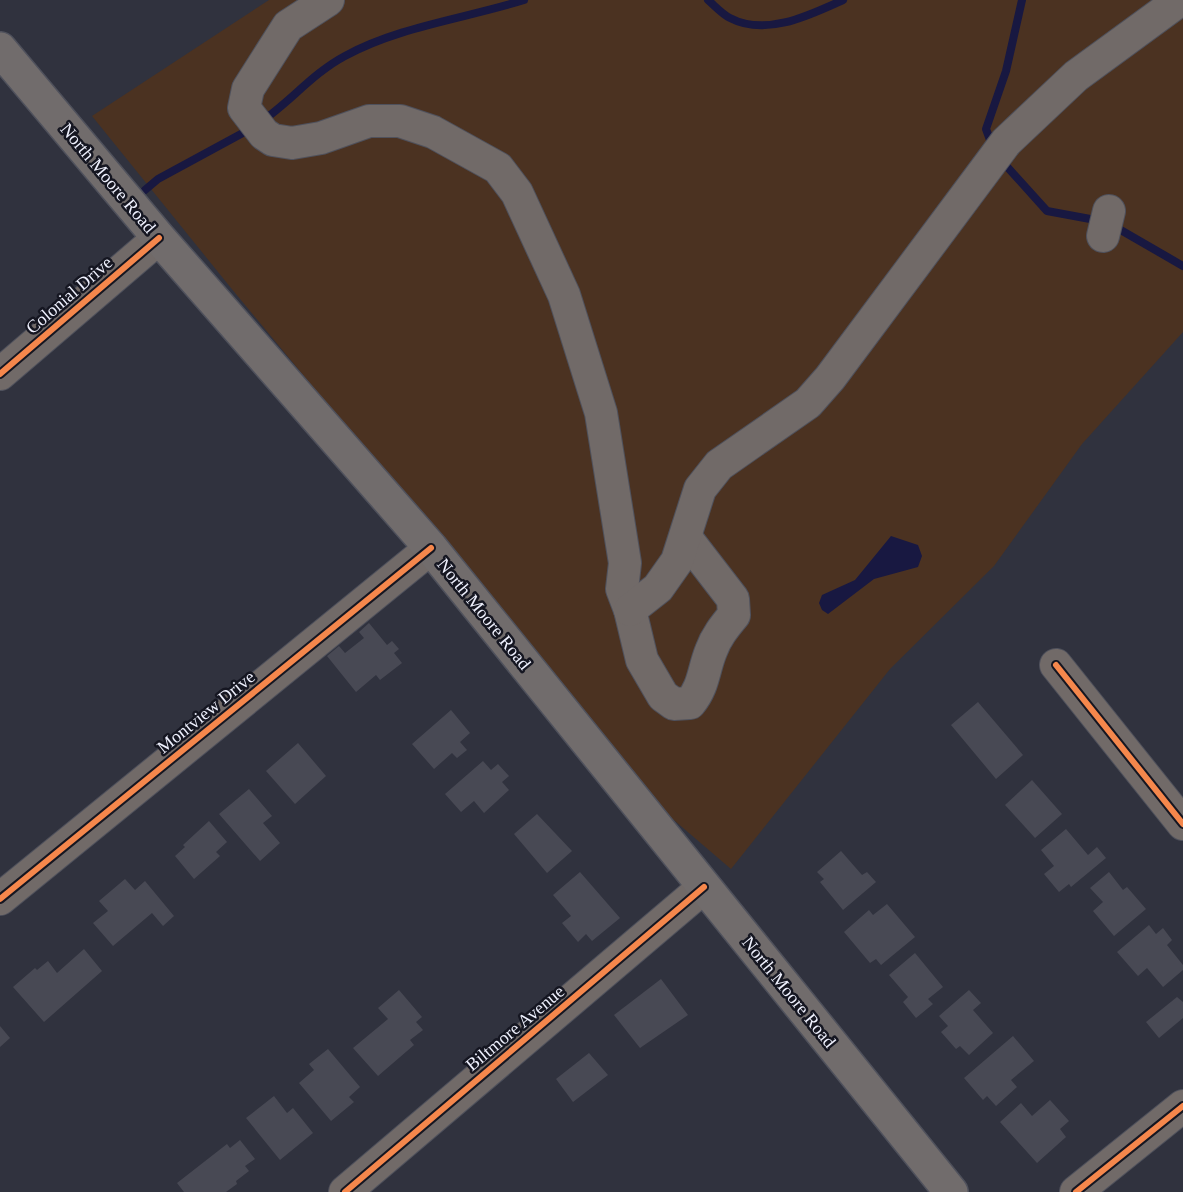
<svg xmlns="http://www.w3.org/2000/svg" width="1183" height="1192" font-family="Georgia,serif">
  <rect width="100%" height="100%" fill="#30323e"/>
  <!-- green -->
  <path fill="#4b3221" d="M269 0H1183V332L1082 444 994 566 890 669 731 869 668 815 231 288 92 116Z"/>
  <!-- water -->
  <path fill="#181841" d="M891 536 918 545 922 556 918 567 874 579 828 614 822 610 819 603 822 595 855 580Z"/>
  <g fill="none" stroke-linecap="round" stroke-linejoin="round">
    <!-- stream -->
    <g stroke="#181841" stroke-width="8">
      <path d="M708 0C715 6 722 14 730 18 766 37 810 15 843 0"/>
      <path d="M262 121C291 101 313 73 345 56 397 27 467 18 524 0"/>
      <path d="M993 148 986 129 1006 71 1022 0"/>
      <path d="M1001 160 1047 211 1101 221"/>
      <path d="M145 190 158 179 252 128"/>
      <path d="M1112 225 1183 266"/>
    </g>
  </g>
  <!-- building -->
  <g fill="#484954">
    <path d="M369 623 387 645 392 641 399 649 394 653 402 663 380 680 376 675 356 692 327 656 339 646 345 653 364 638 359 632Z"/>
    <path d="M978 702 1023 755 996 779 951 725Z"/>
    <path d="M451 710 470 733 460 742 467 750 457 758 452 753 434 769 412 744Z"/>
    <path d="M298 743 326 776 295 804 266 771Z"/>
    <path d="M483 761 491 770 498 764 509 776 502 782 509 790 484 813 474 801 461 812 445 794Z"/>
    <path d="M1032 780 1062 814 1035 838 1005 805Z"/>
    <path d="M249 789 272 816 263 823 280 843 260 861 219 814Z"/>
    <path d="M537 814 572 851 547 873 514 834Z"/>
    <path d="M209 821 227 842 216 852 220 856 194 879 175 856 185 847 183 845Z"/>
    <path d="M1066 829 1088 855 1097 847 1106 858 1071 887 1069 884 1059 892 1044 874 1054 866 1041 850Z"/>
    <path d="M841 851 862 875 867 872 876 882 843 910 820 882 824 879 817 872Z"/>
    <path d="M580 872 620 918 592 941 586 934 578 942 562 923 571 916 553 895Z"/>
    <path d="M1109 872 1123 890 1127 887 1146 909 1114 936 1093 911 1103 902 1090 888Z"/>
    <path d="M125 879 135 890 145 881 174 916 163 926 152 913 113 946 93 923 108 911 99 901Z"/>
    <path d="M887 904 915 937 881 965 876 959 870 963 844 932 869 910 873 915Z"/>
    <path d="M1149 925 1156 934 1163 928 1172 940 1167 945 1183 965V970L1163 987 1147 968 1138 976 1117 952Z"/>
    <path d="M84 949 102 971 44 1022 13 987 35 968 37 970 48 961 57 973Z"/>
    <path d="M915 953 943 987 928 999 933 1004 916 1018 903 1002 908 997 889 975Z"/>
    <path d="M661 979 688 1015 640 1048 614 1015Z"/>
    <path d="M399 990 422 1017 416 1022 423 1030 410 1040 414 1045 378 1076 353 1048 388 1019 378 1008Z"/>
    <path d="M969 990 981 1003 973 1010 993 1033 969 1055 960 1046 956 1049 941 1032 948 1026 939 1016Z"/>
    <path d="M1177 997 1183 1002V1018L1159 1038 1146 1022Z"/>
    <path d="M0 1026 10 1038 0 1047Z"/>
    <path d="M1013 1036 1034 1061 1011 1080 1017 1087 996 1106 987 1096 983 1100 964 1078Z"/>
    <path d="M328 1049 360 1087 349 1097 354 1102 331 1121 299 1083 314 1070 309 1064Z"/>
    <path d="M589 1053 608 1075 573 1102 556 1079Z"/>
    <path d="M274 1096 287 1113 293 1108 313 1133 280 1160 246 1118Z"/>
    <path d="M1050 1100 1069 1121 1060 1129 1066 1137 1037 1163 1000 1122 1021 1103 1032 1116Z"/>
    <path d="M240 1140 255 1159 245 1166 249 1171 236 1181 237 1184 226 1192H184L177 1183 227 1144 230 1148Z"/>
  </g>
  <g fill="none" stroke-linecap="round" stroke-linejoin="round">
    <defs>
      <g id="minor">
        <path d="M328 0 288 26 248 89 244 108 264 134 273 140 292 143 321 138 369 121H400L433 132 498 168 517 193 564 295 601 413 625 563 622 589 630 610 642 660 663 696 674 704 690 703C704 686 703 671 711 651 716 637 724 627 734 615L733 599 686 538"/>
        <path d="M1103 236 1109 211"/>
        <path d="M0 374 159 238"/>
        <path d="M630 610 658 588 677 561 700 489 719 465 808 403 830 378 1006 142 1076 76 1180 0"/>
        <path d="M1056 665 1183 824"/>
        <path d="M0 899 431 548"/>
        <path d="M345 1192 704 887"/>
        <path d="M1076 1192 1183 1106"/>
      </g>
      <path id="major" d="M0 49 159 238 431 548 951 1192"/>
    </defs>
    <!-- minor casing -->
    <use href="#minor" stroke="#4f515c" stroke-width="34"/>
    <!-- major casing -->
    <use href="#major" stroke="#4f515c" stroke-width="36"/>
    <!-- minor -->
    <use href="#minor" stroke="#716a68" stroke-width="32"/>
    <!-- major -->
    <use href="#major" stroke="#716c6c" stroke-width="33"/>
    <defs>
      <g id="cycleway">
        <path d="M0 374 159 238"/>
        <path d="M1056 665 1183 824"/>
        <path d="M0 899 431 548"/>
        <path d="M345 1192 704 887"/>
        <path d="M1076 1192 1183 1106"/>
      </g>
    </defs>
    <!-- cycleway casing -->
    <use href="#cycleway" stroke="#151621" stroke-width="10"/>
    <!-- cycleway -->
    <use href="#cycleway" stroke="#f5874c" stroke-width="6"/>
  </g>
  <g text-anchor="middle" stroke-width="5" stroke-linejoin="round" paint-order="stroke">
    <!-- street labels -->
    <g font-size="18" fill="#eef0fd" stroke="#151621">
      <text transform="translate(108 178) rotate(50)" y="6">North Moore Road</text>
      <text transform="translate(69 295) rotate(-41)" y="6">Colonial Drive</text>
      <text transform="translate(484 614) rotate(51)" y="6">North Moore Road</text>
      <text transform="translate(206 712) rotate(-39)" y="6">Montview Drive</text>
      <text transform="translate(789 992) rotate(51)" y="6">North Moore Road</text>
      <text transform="translate(515 1028) rotate(-40)" y="6">Biltmore Avenue</text>
    </g>
  </g>
</svg>
